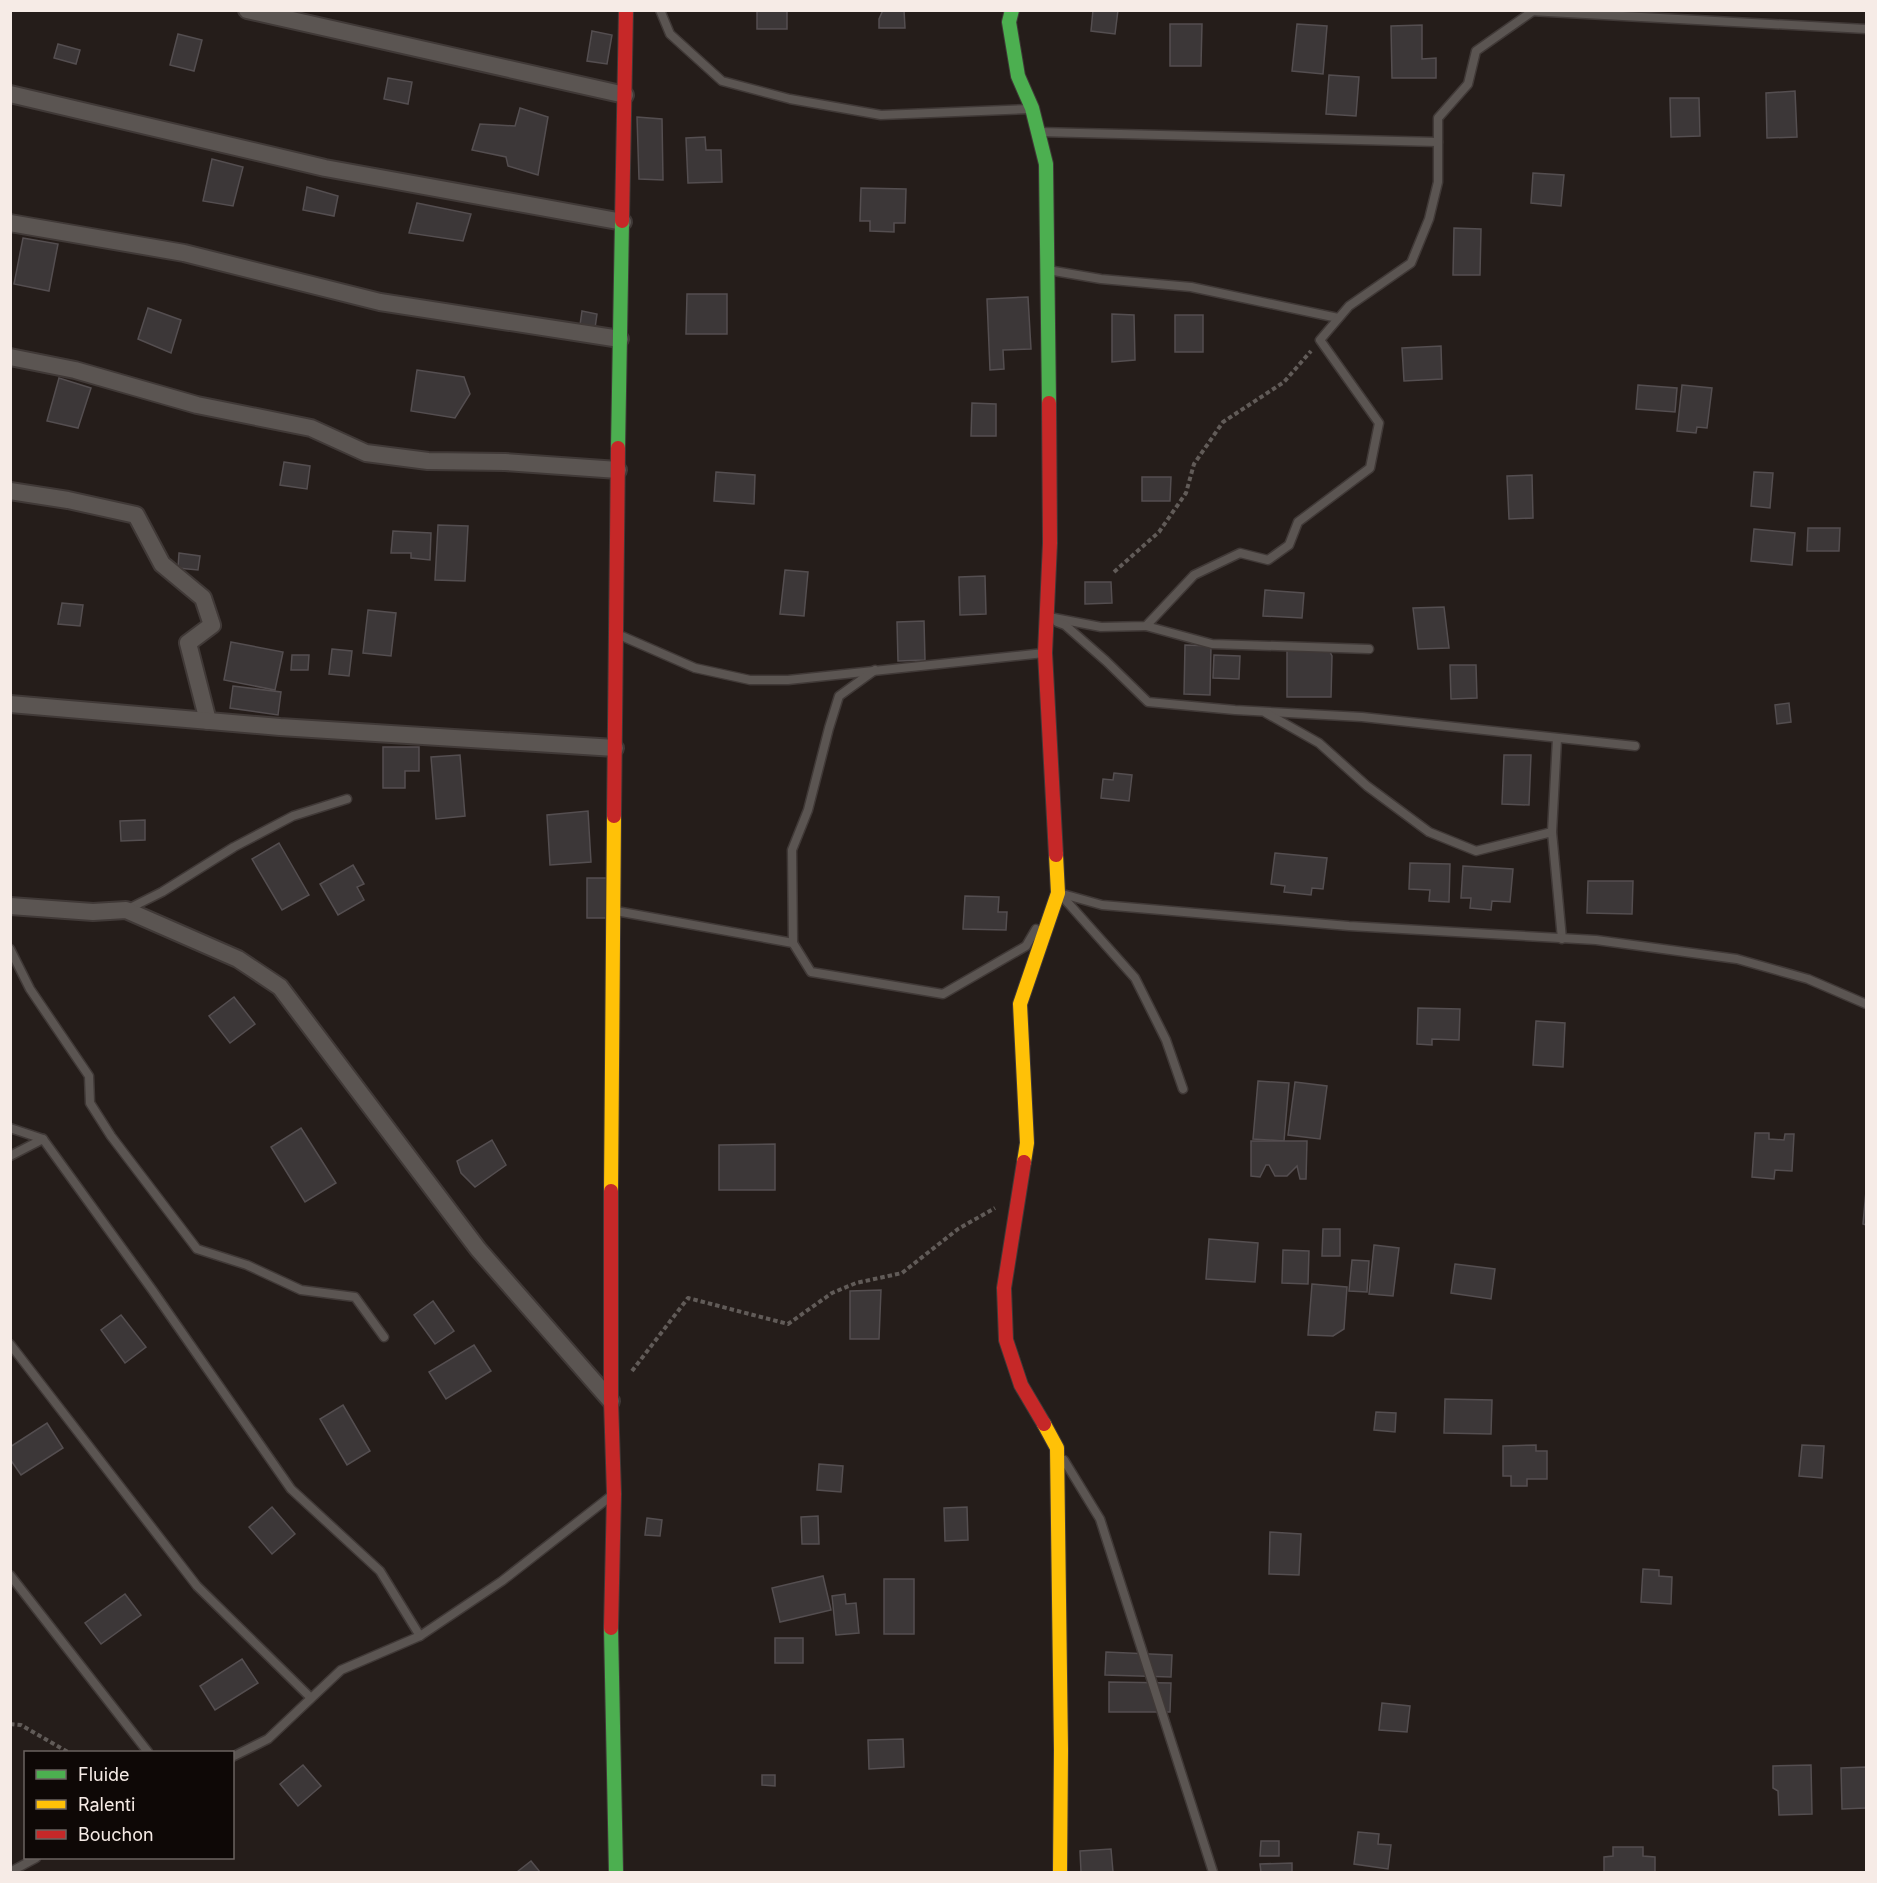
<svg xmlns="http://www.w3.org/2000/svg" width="1877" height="1883" font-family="Inter,sans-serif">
  <rect width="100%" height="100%" fill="#251d1a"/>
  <!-- building -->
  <g fill="#3c3738" stroke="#544e50" stroke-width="1.5">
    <rect x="757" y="10" width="30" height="19"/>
    <path d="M883 10H904L905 28H879V19Z"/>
    <path d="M1093 10H1118L1115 34 1091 31Z"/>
    <path d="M1170 24H1202L1201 66H1170Z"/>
    <path d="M1297 24 1327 26 1323 74 1292 71Z"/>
    <path d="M1422 25V59L1436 58V78H1392L1391 26Z"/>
    <path d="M592 31 612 35 607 64 587 61Z"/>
    <path d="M178 34 202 40 194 71 170 65Z"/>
    <path d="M58 44 80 50 76 64 54 58Z"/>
    <path d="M1329 75 1359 77 1356 116 1326 114Z"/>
    <path d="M388 78 412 82 408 104 384 99Z"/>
    <path d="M1795 91 1797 137 1767 138 1766 93Z"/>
    <path d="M1670 98H1699L1700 136 1671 137Z"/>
    <path d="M520 108 548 117 538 175 508 166 506 157 472 150 480 124 515 126Z"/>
    <path d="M637 117 662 119 663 180 639 179Z"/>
    <path d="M705 137 706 150H721L722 182 688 183 686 138Z"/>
    <path d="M212 159 243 167 233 206 203 201Z"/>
    <path d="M1533 173 1564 175 1561 206 1531 203Z"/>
    <path d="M307 187 338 196 334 216 303 210Z"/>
    <path d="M861 188 906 189 905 223H894V232L870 231V221H860Z"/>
    <path d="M417 203 471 214 463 241 409 233Z"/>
    <path d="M1454 228 1481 229 1480 275H1453Z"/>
    <path d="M23 238 58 244 49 291 14 284Z"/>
    <path d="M687 294H727V334H686Z"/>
    <path d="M1028 297 1031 349 1003 350 1004 369 990 370 987 299Z"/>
    <path d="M148 308 181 320 171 353 138 339Z"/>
    <path d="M582 311 597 314 595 328 580 325Z"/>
    <path d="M1112 314 1134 315 1135 360 1112 362Z"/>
    <rect x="1175" y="315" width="28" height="37"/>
    <path d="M1441 346 1442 379 1404 381 1402 348Z"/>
    <path d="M417 370 464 377 470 394 455 418 411 411Z"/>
    <path d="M59 378 91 388 78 428 47 421Z"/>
    <path d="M1638 385 1677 388 1675 412 1636 409Z"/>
    <path d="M1682 385 1712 388 1707 428 1697 427 1696 433 1677 431Z"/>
    <path d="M972 403 996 404V436H971Z"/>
    <path d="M284 462 310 466 307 489 280 485Z"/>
    <path d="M716 472 755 475 754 504 714 501Z"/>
    <path d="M1754 472 1773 473 1770 508 1751 506Z"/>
    <path d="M1532 475 1533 518 1509 519 1507 476Z"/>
    <path d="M1142 477H1171L1170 501H1142Z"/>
    <path d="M438 525 468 526 465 581 435 580Z"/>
    <path d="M1808 528H1840L1839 551H1807Z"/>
    <path d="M1754 529 1795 533 1792 565 1751 561Z"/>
    <path d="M393 531 431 533 430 560 411 558V553H391Z"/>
    <path d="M179 553 200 556 198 570 178 568Z"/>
    <path d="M785 570 808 572 804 616 780 614Z"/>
    <path d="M985 576 986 614 960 615 959 577Z"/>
    <path d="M1085 582H1111L1112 603 1085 604Z"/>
    <path d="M1265 590 1304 593 1302 618 1263 616Z"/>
    <path d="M62 603 83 605 80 626 58 624Z"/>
    <path d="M1444 607 1449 648 1418 649 1413 608Z"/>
    <path d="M368 610 396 613 391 656 363 653Z"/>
    <path d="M924 621 925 660 898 661 897 622Z"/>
    <path d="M231 642 283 652 275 690 224 680Z"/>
    <path d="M1185 645 1211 646 1210 695 1184 694Z"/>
    <path d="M332 649 352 651 349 676 329 674Z"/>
    <path d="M1287 650H1329L1332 656 1331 697H1287Z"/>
    <path d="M292 655H309L308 670H291Z"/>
    <path d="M1214 655 1240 656 1239 679 1213 678Z"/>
    <path d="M1450 665H1476L1477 698 1451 699Z"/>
    <path d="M233 686 281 692 278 715 230 708Z"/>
    <path d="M1789 703 1791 722 1777 724 1775 705Z"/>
    <path d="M383 747H419V771H405V788H383Z"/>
    <path d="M460 755 465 816 436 819 431 757Z"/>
    <path d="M1504 755H1531L1529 805 1502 804Z"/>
    <path d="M1114 773 1132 775 1129 801 1101 798 1103 779 1113 780Z"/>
    <path d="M588 811 591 862 550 865 547 815Z"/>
    <path d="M145 820V840L121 841 120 821Z"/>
    <path d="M279 843 309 895 282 910 252 859Z"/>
    <path d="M1275 853 1327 858 1323 889 1312 888 1311 895 1284 892 1285 886 1271 884Z"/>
    <path d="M1410 863 1450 864 1449 902 1429 901 1430 890 1409 889Z"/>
    <path d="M353 865 364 884 357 887 364 900 338 915 320 884Z"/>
    <path d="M1463 866 1513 869 1510 902 1492 901 1491 910 1470 908 1471 898H1461Z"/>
    <rect x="587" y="878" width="23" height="40"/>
    <path d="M1588 881H1633L1632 914 1587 913Z"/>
    <path d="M965 896 999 897 998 912H1007L1006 930 963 929Z"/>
    <path d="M234 997 255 1024 230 1043 209 1016Z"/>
    <path d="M1418 1008 1460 1009 1459 1040 1432 1039V1045L1417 1044Z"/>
    <path d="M1536 1021 1565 1023 1563 1067 1533 1065Z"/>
    <path d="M1258 1081 1289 1083 1284 1141 1253 1139Z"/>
    <path d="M1295 1082 1327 1086 1320 1139 1288 1135Z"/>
    <path d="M301 1128 336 1183 305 1202 271 1147Z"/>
    <path d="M1755 1133H1769V1139L1784 1140 1785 1134H1794L1792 1171 1775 1170 1774 1179 1752 1177Z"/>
    <path d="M492 1140 506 1165 475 1187 461 1173 457 1161Z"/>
    <path d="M1251 1141H1307L1306 1179H1300L1297 1166 1287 1176H1275L1269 1165H1266L1260 1177 1251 1176Z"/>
    <path d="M775 1144V1190H719V1145Z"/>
    <path d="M1866 1191V1225L1863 1224Z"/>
    <path d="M1323 1229H1340V1256H1322Z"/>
    <path d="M1209 1239 1258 1243 1255 1282 1206 1279Z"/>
    <path d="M1374 1245 1399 1248 1393 1296 1369 1294Z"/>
    <path d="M1283 1250 1309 1251 1308 1284 1282 1283Z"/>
    <path d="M1352 1260 1369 1261 1367 1292 1349 1291Z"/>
    <path d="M1455 1264 1495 1269 1491 1299 1451 1293Z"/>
    <path d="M1312 1284 1347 1287 1344 1329 1333 1336 1308 1335Z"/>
    <path d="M881 1290 879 1339H850V1291Z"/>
    <path d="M433 1301 454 1331 435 1344 414 1315Z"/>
    <path d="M121 1315 146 1347 125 1363 101 1330Z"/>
    <path d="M474 1345 491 1371 446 1399 429 1372Z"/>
    <path d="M1445 1399 1492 1400 1491 1434 1444 1433Z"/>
    <path d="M343 1405 370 1451 347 1465 320 1419Z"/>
    <path d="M1376 1412 1396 1413 1395 1432 1374 1430Z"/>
    <path d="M47 1423 63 1448 21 1475 10 1459V1447Z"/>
    <path d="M1536 1445V1451H1547V1479H1527V1486H1511V1476H1503V1446Z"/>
    <path d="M1802 1445 1824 1446 1822 1478 1799 1476Z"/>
    <path d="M819 1464 843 1466 841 1492 817 1490Z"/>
    <path d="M272 1507 295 1534 272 1554 249 1527Z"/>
    <path d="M967 1507 968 1540 945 1541 944 1508Z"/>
    <path d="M818 1516 819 1544H802L801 1517Z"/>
    <path d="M647 1518 662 1520 660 1536 645 1535Z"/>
    <path d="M1270 1532 1301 1534 1299 1575 1269 1574Z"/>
    <path d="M1643 1569 1659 1570V1576L1672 1577 1671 1604 1641 1602Z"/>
    <path d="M823 1576 831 1610 780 1622 772 1588Z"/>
    <rect x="884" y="1579" width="30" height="55"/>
    <path d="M125 1594 141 1615 101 1644 85 1623Z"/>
    <path d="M845 1594 846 1604 856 1603 859 1633 836 1635 832 1596Z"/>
    <rect x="775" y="1638" width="28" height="25"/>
    <path d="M1106 1652 1172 1655 1171 1677 1105 1675Z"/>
    <path d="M242 1659 258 1683 215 1710 200 1686Z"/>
    <path d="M1109 1682 1171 1683 1170 1712H1109Z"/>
    <path d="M1382 1703 1410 1706 1407 1732 1379 1730Z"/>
    <path d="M903 1739 904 1767 869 1769 868 1740Z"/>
    <path d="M303 1765 321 1786 298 1806 280 1784Z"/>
    <path d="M1811 1765 1812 1814 1779 1815 1778 1791 1773 1788V1766Z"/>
    <path d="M1866 1767V1808L1842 1809 1841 1768Z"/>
    <path d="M762 1775H775V1786L762 1785Z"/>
    <path d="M1358 1832 1379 1834 1378 1844 1391 1845 1388 1869 1354 1864Z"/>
    <path d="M1261 1841H1279V1856H1260Z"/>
    <path d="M1613 1847H1643V1856L1655 1857V1872H1604V1857L1613 1856Z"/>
    <path d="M1111 1849 1113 1872H1081L1080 1851Z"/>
    <path d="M531 1861 540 1872H517Z"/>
    <path d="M1292 1863V1872H1261L1260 1864Z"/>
  </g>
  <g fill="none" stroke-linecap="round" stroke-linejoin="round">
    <defs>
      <g id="lane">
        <path d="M660 10 670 34 722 81 790 99 881 115 1029 109"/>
        <path d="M1530 11 1866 29"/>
        <path d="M1039 132 1438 142"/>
        <path d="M1048 270 1101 279 1191 287 1338 318"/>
        <path d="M1049 617 1101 627 1146 626 1194 575 1240 553 1268 560 1289 545 1298 522 1370 468 1379 423 1320 340 1349 306 1411 263 1429 219 1438 182V118L1468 84 1476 51 1533 11"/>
        <path d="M1057 622 1065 625 1106 661 1148 702 1235 710 1362 717 1635 746"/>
        <path d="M1146 626 1212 644 1369 649"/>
        <path d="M617 634 695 668 750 680H788L1044 653"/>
        <path d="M1266 713 1319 743 1367 786 1429 832 1476 851 1552 832 1562 939"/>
        <path d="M1552 832 1557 739"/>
        <path d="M1059 893 1102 905 1349 926 1596 940 1737 959 1808 979 1866 1004"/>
        <path d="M1061 895 1135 978 1166 1040 1183 1089"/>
        <path d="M126 910 162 892 234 847 293 816 347 799"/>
        <path d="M616 911 793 943 811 972 943 994 1026 946 1036 929"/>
        <path d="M793 943 792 850 808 810 829 728 839 696 875 670"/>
        <path d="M10 949 30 989 89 1076 90 1103 111 1136 197 1249 247 1265 301 1290 355 1297 384 1337"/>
        <path d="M10 1128 43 1139"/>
        <path d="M10 1156 43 1139 153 1291 291 1489 380 1571 420 1636"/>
        <path d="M10 1344 197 1586 311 1698"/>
        <path d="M1064 1460 1100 1519 1213 1872"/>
        <path d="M10 1575 148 1752"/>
        <path d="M232 1757 268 1739 341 1670 420 1636 502 1581 611 1496"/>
        <path d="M10 1872 36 1858"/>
      </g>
      <g id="street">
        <path d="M247 10 625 95"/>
        <path d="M10 94 325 168 623 222"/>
        <path d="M10 223 184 253 380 302 620 339"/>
        <path d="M10 357 75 370 197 405 311 428 366 453 428 461 505 462 618 470"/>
        <path d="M10 491 68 500 136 515 162 564 203 598 212 625 188 643 208 721"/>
        <path d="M10 704 280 727 615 748"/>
        <path d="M10 906 93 912 126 910 238 959 280 987 478 1249 611 1401"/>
      </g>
      <g id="fast">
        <path d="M1012 10 1009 22 1018 76 1032 108 1046 164 1049 403"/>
        <path d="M618 448 622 221"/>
        <path d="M611 1628 616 1872"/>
      </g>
      <g id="slow">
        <path d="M1024 1162 1027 1143 1020 1004 1058 893 1056 855"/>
        <path d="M611 1191 614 816"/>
        <path d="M1044 1424 1057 1448 1061 1750 1060 1872"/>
      </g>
      <g id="jam">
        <path d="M622 221 626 10"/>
        <path d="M1049 403 1050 543 1045 653 1056 855"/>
        <path d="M614 816 618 448"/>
        <path d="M1024 1162 1004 1288 1006 1340 1021 1385 1044 1424"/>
        <path d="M611 1628 614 1494 611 1401V1191"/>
      </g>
    </defs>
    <!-- lane casing -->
    <use href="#lane" stroke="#403937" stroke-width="11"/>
    <!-- street casing -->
    <use href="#street" stroke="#403937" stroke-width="20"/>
    <!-- fast casing -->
    <use href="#fast" stroke="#403937" stroke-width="16"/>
    <!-- slow casing -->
    <use href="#slow" stroke="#403937" stroke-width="16"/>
    <!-- jam casing -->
    <use href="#jam" stroke="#403937" stroke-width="16"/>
    <!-- path -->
    <g stroke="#615b58" stroke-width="4" stroke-dasharray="4.5 3" stroke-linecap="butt">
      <path d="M1114 572 1159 532 1186 493 1194 464 1223 422 1284 382 1311 351"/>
      <path d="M632 1371 688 1298 788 1324 832 1293 856 1283 902 1273 958 1229 995 1208"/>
      <path d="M10 1724 21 1725 68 1752"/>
    </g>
    <!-- lane -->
    <use href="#lane" stroke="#5b5552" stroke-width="8"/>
    <!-- street -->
    <use href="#street" stroke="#5b5552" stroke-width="16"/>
    <!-- fast -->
    <use href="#fast" stroke="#4caf50" stroke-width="14"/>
    <!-- slow -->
    <use href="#slow" stroke="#ffc107" stroke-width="14"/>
    <!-- jam -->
    <use href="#jam" stroke="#c62828" stroke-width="14"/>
  </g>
  <!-- border -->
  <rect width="1877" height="1883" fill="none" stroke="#f6ebe6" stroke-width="24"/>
  <!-- legend -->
  <rect x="24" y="1751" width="210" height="108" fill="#0e0806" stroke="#6b6360" stroke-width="1.5"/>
  <rect x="36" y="1770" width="30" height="9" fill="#4caf50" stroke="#6b6360" stroke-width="1.5"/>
  <text x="78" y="1781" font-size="18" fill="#f6ebe6">Fluide</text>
  <rect x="36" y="1800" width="30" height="9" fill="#ffc107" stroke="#6b6360" stroke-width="1.5"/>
  <text x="78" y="1811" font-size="18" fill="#f6ebe6">Ralenti</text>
  <rect x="36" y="1830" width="30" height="9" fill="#c62828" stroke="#6b6360" stroke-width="1.5"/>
  <text x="78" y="1841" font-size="18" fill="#f6ebe6">Bouchon</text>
</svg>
